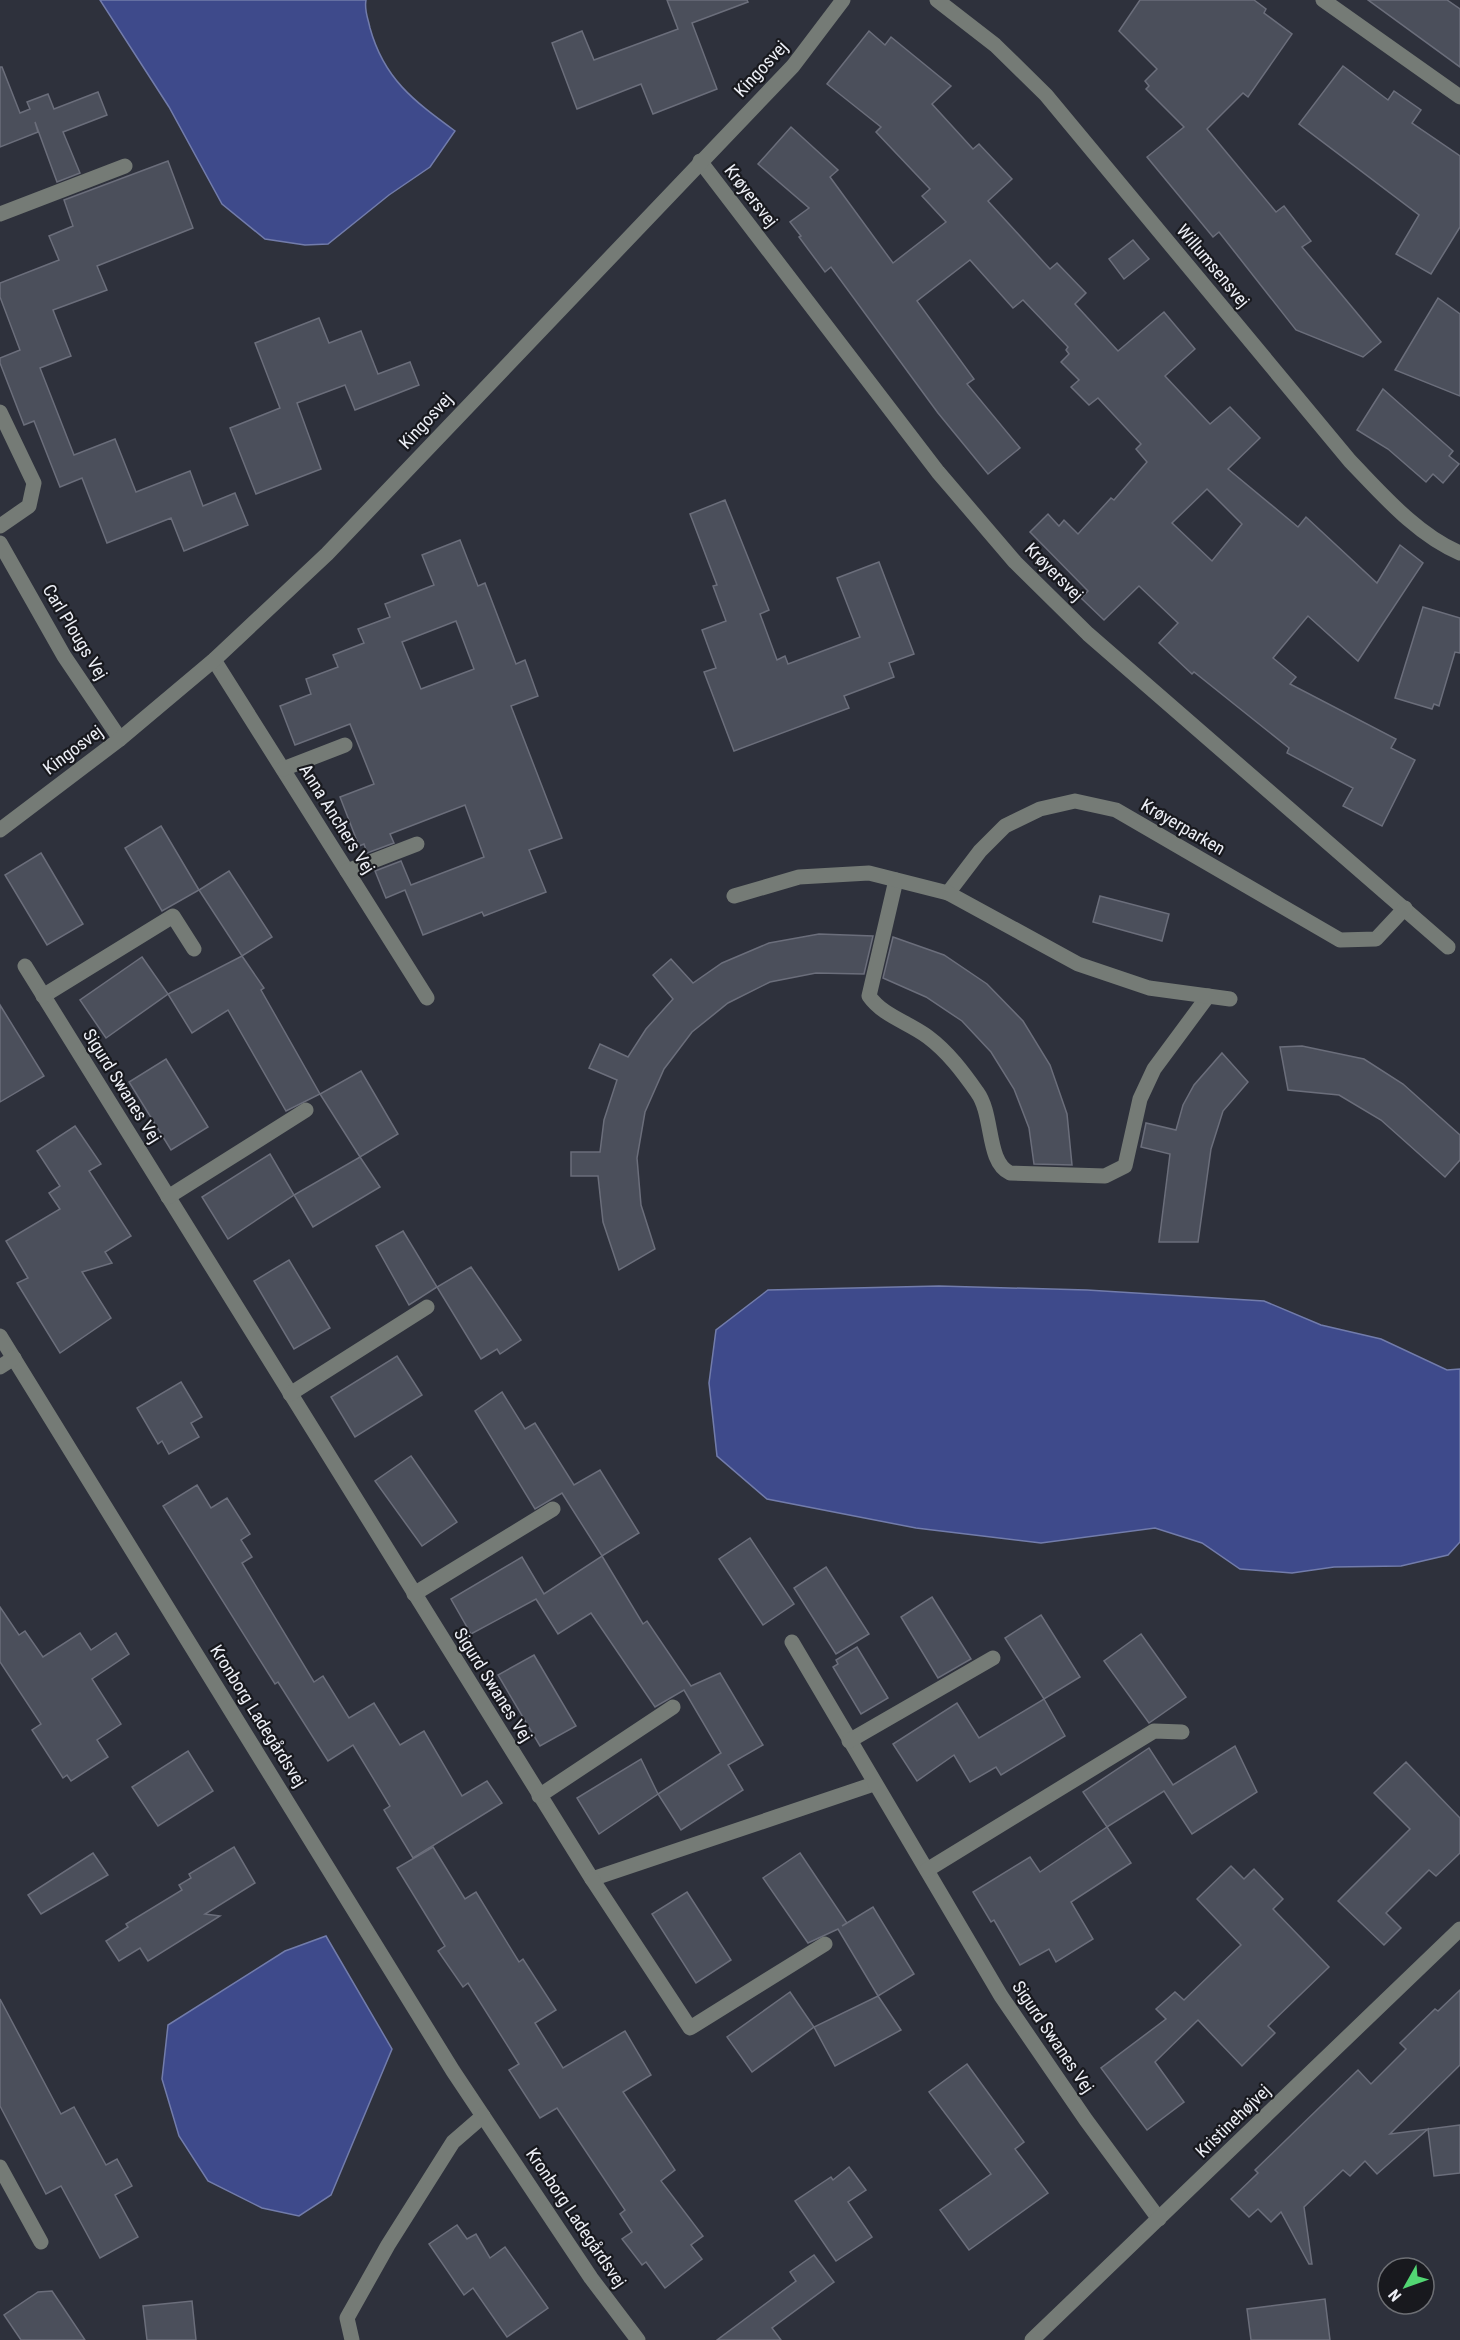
<svg xmlns="http://www.w3.org/2000/svg" width="1460" height="2340" font-family="'Roboto Condensed',sans-serif">
  <rect width="100%" height="100%" fill="#2e313c"/>
  <!-- water -->
  <g fill="#3e4a8b" stroke="#727cab" stroke-width="1.5">
    <path d="M100 0H366C364 10 368 18 370 28 384 79 414 101 455 131L430 167 389 195 328 244 305 245 265 239 222 204 169 107Z"/>
    <path d="M939 1286 1087 1290 1264 1301 1321 1325 1381 1339 1447 1370 1460 1369V1542L1448 1555 1401 1566 1334 1567 1292 1573 1240 1569 1202 1543 1155 1528 1041 1543 916 1528 767 1499 717 1456 709 1383 716 1330 768 1290Z"/>
    <path d="M326 1936 392 2049 331 2195 299 2216 262 2208 208 2181 179 2136 162 2079 168 2025 285 1951Z"/>
  </g>
  <!-- building -->
  <g fill="#4b4f5b" stroke="#6b6e7b" stroke-width="1.5" fill-rule="evenodd">
    <path d="M667 0H747L748 2 692 23 717 89 653 114 641 84 577 109 552 43 582 31 594 60 678 29Z"/>
    <path d="M1140 0H1254L1266 9 1264 13 1292 34 1248 97 1243 93 1207 129 1276 212 1284 206 1311 241 1302 247 1381 342 1363 357 1296 330 1219 232 1213 237 1147 157 1184 127 1146 89 1149 86 1145 81 1157 69 1119 31Z"/>
    <path d="M1368 0H1447L1460 9V67Z"/>
    <path d="M869 31 885 45 891 37 951 86 932 104 973 149 979 144 1012 179 988 201 1050 269 1057 263 1086 293 1075 304 1118 351 1164 312 1195 349 1165 376 1210 424 1230 407 1260 438 1228 469 1298 527 1306 517 1377 583 1400 545 1423 563 1358 661 1308 616 1273 658 1296 677 1290 684 1396 739 1391 748 1415 760 1382 826 1343 806 1353 788 1287 753 1289 748 1194 672 1192 674 1159 643 1178 623 1139 586 1104 620 1081 598 1088 591 1030 532 1048 514 1059 526 1064 520 1078 534 1111 498 1114 500 1147 462 1136 449 1141 444 1098 398 1089 405 1071 387 1079 380 1061 362 1069 354 1066 350 1068 347 1023 300 1013 308 970 260 917 301 974 379 967 384 1020 448 988 474 938 413 831 267 825 272 799 237 801 236 790 222 809 208 758 164 791 127 838 170 830 177 893 263 946 222 922 196 930 189 876 132 881 127 827 84ZM1207 489 1242 524 1212 561 1172 523Z"/>
    <path d="M1343 66 1388 100 1394 91 1421 110 1412 123 1460 156V227L1431 274 1396 254 1419 215 1299 124Z"/>
    <path d="M0 67H2L20 113 30 109 27 102 48 94 54 109 98 92 107 115 63 132 80 173 57 182 35 122 38 132 0 147Z"/>
    <path d="M168 161 193 228 97 266 107 290 53 310 71 356 40 368 74 455 115 439 136 492 190 471 203 506 235 493 248 525 184 551 171 518 107 543 82 478 60 487 34 421 24 425 0 363V358L20 350 0 297V283L59 260 49 236 73 226 64 200Z"/>
    <path d="M1133 240 1149 259 1124 279 1109 259Z"/>
    <path d="M1438 298 1460 314V396L1395 370Z"/>
    <path d="M319 318 329 343 361 331 378 374 410 362 419 385 355 410 345 385 297 403 321 469 256 494 230 428 280 408 255 343Z"/>
    <path d="M1383 389 1453 451 1449 456 1459 464 1443 483 1433 474 1426 482 1388 449 1357 430Z"/>
    <path d="M725 500 769 610 760 614 777 660 785 656 788 664 860 637 837 578 879 562 914 654 889 663 894 677 844 696 849 708 734 751 704 672 716 668 702 630 726 621 713 586 717 585 690 514Z"/>
    <path d="M460 540 478 586 485 583 516 664 525 660 538 696 511 706 562 838 529 850 546 892 484 916 482 912 423 935 405 890 386 898 375 871 401 861 411 885 484 857 465 805 390 834 394 843 367 853 364 844 359 846 340 797 374 784 350 724 295 745 280 706 311 694 306 679 338 667 333 655 364 643 358 629 390 617 385 604 434 585 422 555ZM456 621 474 669 421 689 402 642Z"/>
    <path d="M1423 607 1460 618V653L1455 652 1439 706 1434 704 1432 709 1395 698Z"/>
    <path d="M161 826 199 890 162 911 125 848Z"/>
    <path d="M41 853 83 924 47 945 5 875Z"/>
    <path d="M229 871 272 937 242 956 199 890Z"/>
    <path d="M1100 896 1169 914 1162 941 1093 922Z"/>
    <path d="M819 934 873 936 864 974 816 973 770 982 728 1003 692 1032 664 1069 645 1112 637 1158 641 1205 655 1249 619 1270 603 1222 598 1176H571V1152H600L604 1120 617 1080 589 1068 600 1044 628 1057 646 1029 673 999 653 975 671 959 693 983 722 963 769 943Z"/>
    <path d="M893 937 944 955 987 984 1023 1021 1050 1065 1067 1114 1072 1165 1034 1164 1029 1128 1014 1089 991 1052 962 1021 926 997 883 978Z"/>
    <path d="M242 956 264 988 261 990 320 1094 286 1111 228 1010 192 1033 168 994Z"/>
    <path d="M142 957 168 994 106 1038 80 1000Z"/>
    <path d="M0 1005 44 1076 0 1102Z"/>
    <path d="M1302 1046 1364 1059 1403 1084 1460 1135V1160L1445 1177 1381 1120 1339 1095 1288 1090 1280 1047Z"/>
    <path d="M1222 1053 1248 1082 1223 1111 1211 1149 1198 1242H1159L1170 1154 1141 1147 1146 1123 1176 1130 1183 1105 1194 1085Z"/>
    <path d="M166 1059 208 1127 171 1150 129 1082Z"/>
    <path d="M361 1071 398 1134 360 1157 320 1094Z"/>
    <path d="M75 1126 101 1164 89 1171 131 1236 105 1252 112 1263 82 1272 111 1318 60 1353 17 1283 28 1278 6 1241 60 1209 49 1193 60 1186 37 1151Z"/>
    <path d="M270 1154 294 1195 228 1239 202 1197Z"/>
    <path d="M360 1157 380 1187 313 1227 294 1195Z"/>
    <path d="M403 1231 437 1287 409 1305 376 1246Z"/>
    <path d="M289 1260 330 1328 294 1349 254 1281Z"/>
    <path d="M471 1267 521 1340 500 1354 497 1349 481 1359 437 1287Z"/>
    <path d="M397 1356 422 1395 355 1437 331 1397Z"/>
    <path d="M181 1382 202 1417 191 1423 199 1437 169 1454 162 1441 158 1444 137 1408Z"/>
    <path d="M502 1392 525 1429 535 1423 574 1485 600 1470 639 1533 602 1556 562 1493 535 1509 475 1411Z"/>
    <path d="M411 1456 457 1522 422 1546 375 1481Z"/>
    <path d="M197 1485 211 1508 227 1498 250 1534 241 1540 252 1557 242 1563 314 1682 323 1676 349 1718 374 1703 400 1745 424 1731 462 1796 487 1781 502 1803 413 1858 384 1810 390 1806 353 1745 328 1761 278 1682 275 1684 163 1506Z"/>
    <path d="M750 1538 794 1604 763 1625 719 1559Z"/>
    <path d="M602 1556 643 1624 647 1621 691 1686 720 1673 763 1745 728 1765 743 1790 681 1830 658 1794 721 1753 684 1690 655 1707 591 1613 558 1634 536 1599 471 1634 451 1599 522 1557 544 1594Z"/>
    <path d="M826 1567 869 1634 836 1654 794 1588Z"/>
    <path d="M932 1597 971 1659 938 1678 901 1617Z"/>
    <path d="M0 1607 19 1635 25 1631 43 1657 80 1633 91 1650 116 1633 129 1654 92 1679 121 1724 97 1740 108 1757 71 1781 67 1775 63 1778 32 1730 41 1724 0 1662Z"/>
    <path d="M1041 1615 1080 1677 1044 1699 1005 1638Z"/>
    <path d="M1141 1634 1186 1697 1149 1723 1104 1661Z"/>
    <path d="M857 1647 888 1698 861 1714 833 1667 838 1664 836 1660Z"/>
    <path d="M534 1655 576 1726 540 1746 498 1675Z"/>
    <path d="M1044 1699 1065 1736 1001 1775 996 1767 970 1782 954 1755 917 1781 893 1744 957 1703 979 1738Z"/>
    <path d="M1235 1746 1257 1792 1192 1834 1164 1791 1107 1827 1083 1792 1149 1748 1173 1785Z"/>
    <path d="M188 1751 213 1791 158 1826 132 1787Z"/>
    <path d="M641 1759 658 1794 599 1834 577 1798Z"/>
    <path d="M1406 1762 1460 1818V1853L1436 1876 1429 1870 1386 1913 1401 1928 1384 1945 1338 1901 1410 1829 1374 1793Z"/>
    <path d="M1107 1827 1131 1863 1071 1902 1093 1939 1056 1962 1049 1949 1020 1965 994 1920 991 1922 973 1892 1030 1857 1040 1872Z"/>
    <path d="M234 1847 255 1883 205 1914 220 1916 148 1961 140 1948 119 1961 106 1941 128 1927 126 1924 182 1890 179 1885 191 1878 189 1874Z"/>
    <path d="M433 1847 465 1899 476 1892 519 1962 523 1959 556 2010 535 2023 563 2068 625 2031 651 2075 623 2092 675 2170 661 2181 703 2236 691 2245 702 2259 665 2288 646 2262 642 2265 622 2239 632 2232 620 2214 625 2210 557 2108 540 2118 509 2070 519 2064 468 1983 463 1987 438 1951 445 1946 397 1868Z"/>
    <path d="M93 1853 108 1875 41 1914 28 1895Z"/>
    <path d="M800 1853 847 1923 842 1926 873 1907 914 1974 878 1996 838 1929 808 1943 763 1878Z"/>
    <path d="M1231 1866 1244 1879 1254 1869 1283 1899 1273 1909 1329 1967 1268 2026 1275 2033 1242 2066 1198 2020 1155 2062 1184 2102 1147 2130 1101 2068 1166 2019 1156 2009 1175 1992 1184 2000 1241 1945 1197 1899Z"/>
    <path d="M687 1892 731 1960 696 1983 652 1914Z"/>
    <path d="M1460 1990V2065L1390 2134 1460 2125V2173L1434 2176 1428 2129 1377 2174 1365 2161 1350 2176 1343 2170 1304 2207 1312 2264H1309L1281 2212 1271 2222 1258 2209 1249 2217 1231 2199 1258 2173 1255 2170 1358 2070 1371 2084 1406 2049 1400 2043 1435 2009 1438 2011Z"/>
    <path d="M790 1992 814 2027 752 2072 727 2037Z"/>
    <path d="M878 1996 901 2030 835 2066 814 2027Z"/>
    <path d="M0 1999 61 2114 74 2107 106 2165 117 2159 132 2186 115 2195 138 2237 100 2258 61 2186 46 2194 0 2106Z"/>
    <path d="M967 2064 1024 2142 1015 2149 1048 2193 969 2250 940 2210 991 2174 929 2092Z"/>
    <path d="M849 2167 866 2190 848 2202 872 2237 836 2261 795 2201 831 2177 833 2180Z"/>
    <path d="M457 2225 467 2239 476 2234 490 2258 505 2247 548 2308 507 2337 473 2288 464 2295 429 2244Z"/>
    <path d="M814 2255 834 2282 772 2328 781 2340H717L796 2281 790 2272Z"/>
    <path d="M52 2291 85 2340H21L4 2315 38 2292Z"/>
    <path d="M1325 2299 1330 2340H1251L1247 2309Z"/>
    <path d="M192 2301 196 2340H147L143 2306Z"/>
  </g>
  <g fill="none" stroke-linecap="round" stroke-linejoin="round">
    <!-- minor -->
    <g stroke="#757b76" stroke-width="15">
      <path d="M937 0 995 45 1046 95 1350 461C1382 494 1417 535 1460 553"/>
      <path d="M1323 0 1460 97"/>
      <path d="M700 161 938 472 1015 562 1088 634 1448 947"/>
      <path d="M0 214 125 166"/>
      <path d="M0 412 34 483 29 506 0 526"/>
      <path d="M0 543 64 656 120 739"/>
      <path d="M214 660 427 998"/>
      <path d="M283 769 345 745"/>
      <path d="M0 830 120 739 214 660 327 554 793 66 843 0"/>
      <path d="M347 871 417 844"/>
      <path d="M896 880 869 996C883 1016 908 1022 928 1037 948 1052 963 1072 977 1092 994 1115 986 1162 1010 1173L1105 1176 1125 1166 1140 1099 1154 1069 1208 996"/>
      <path d="M948 893 980 851 1005 826 1040 809 1075 801 1116 810 1340 940 1376 939 1405 908"/>
      <path d="M734 896 799 877 869 873 948 893 1078 964 1149 988 1230 999"/>
      <path d="M25 966 592 1879 874 1784"/>
      <path d="M43 996 173 916 194 949"/>
      <path d="M168 1197 306 1110"/>
      <path d="M0 1336 453 2071 591 2278 638 2340"/>
      <path d="M0 1367 14 1358"/>
      <path d="M290 1394 427 1307"/>
      <path d="M414 1594 553 1509"/>
      <path d="M792 1642 1001 1996 1086 2120 1159 2219"/>
      <path d="M849 1741 993 1658"/>
      <path d="M539 1796 673 1707"/>
      <path d="M927 1870 1154 1731 1182 1732"/>
      <path d="M592 1879 690 2028 825 1944"/>
      <path d="M0 2167 41 2242"/>
      <path d="M352 2340 347 2318 388 2245 453 2142 483 2116"/>
      <path d="M1032 2340 1460 1929"/>
    </g>
  </g>
  <g text-anchor="middle" stroke-width="4.5" stroke-linejoin="round" paint-order="stroke">
    <!-- street labels -->
    <g font-size="18" fill="#edeff6" stroke="#18191e">
      <text transform="translate(761 69) rotate(-47)" y="6">Kingosvej</text>
      <text transform="translate(751 196) rotate(52)" y="6">Krøyersvej</text>
      <text transform="translate(1213 266) rotate(50)" y="6">Willumsensvej</text>
      <text transform="translate(426 421) rotate(-47)" y="6">Kingosvej</text>
      <text transform="translate(1054 572) rotate(45)" y="6">Krøyersvej</text>
      <text transform="translate(75 632) rotate(59)" y="6">Carl Plougs Vej</text>
      <text transform="translate(73 750) rotate(-37)" y="6">Kingosvej</text>
      <text transform="translate(337 819) rotate(58)" y="6">Anna Anchers Vej</text>
      <text transform="translate(1183 827) rotate(30)" y="6">Krøyerparken</text>
      <text transform="translate(122 1086) rotate(58)" y="6">Sigurd Swanes Vej</text>
      <text transform="translate(493 1685) rotate(58)" y="6">Sigurd Swanes Vej</text>
      <text transform="translate(258 1716) rotate(58)" y="6">Kronborg Ladegårdsvej</text>
      <text transform="translate(1053 2037) rotate(56)" y="6">Sigurd Swanes Vej</text>
      <text transform="translate(1233 2121) rotate(-44)" y="6">Kristinehøjvej</text>
      <text transform="translate(576 2218) rotate(56)" y="6">Kronborg Ladegårdsvej</text>
    </g>
  </g>
  <!-- north arrow -->
  <g transform="translate(1406 2286) rotate(230)"><circle r="28" fill="#18191e" stroke="#6d6f74" stroke-width="1.5"/>
  <path d="M0-4.5L10 22L0 15L-10 22Z" fill="#52d673"/>
  <text y="-9" font-size="16" font-weight="bold" text-anchor="middle" fill="#edeff6">N</text>
  </g>
</svg>
